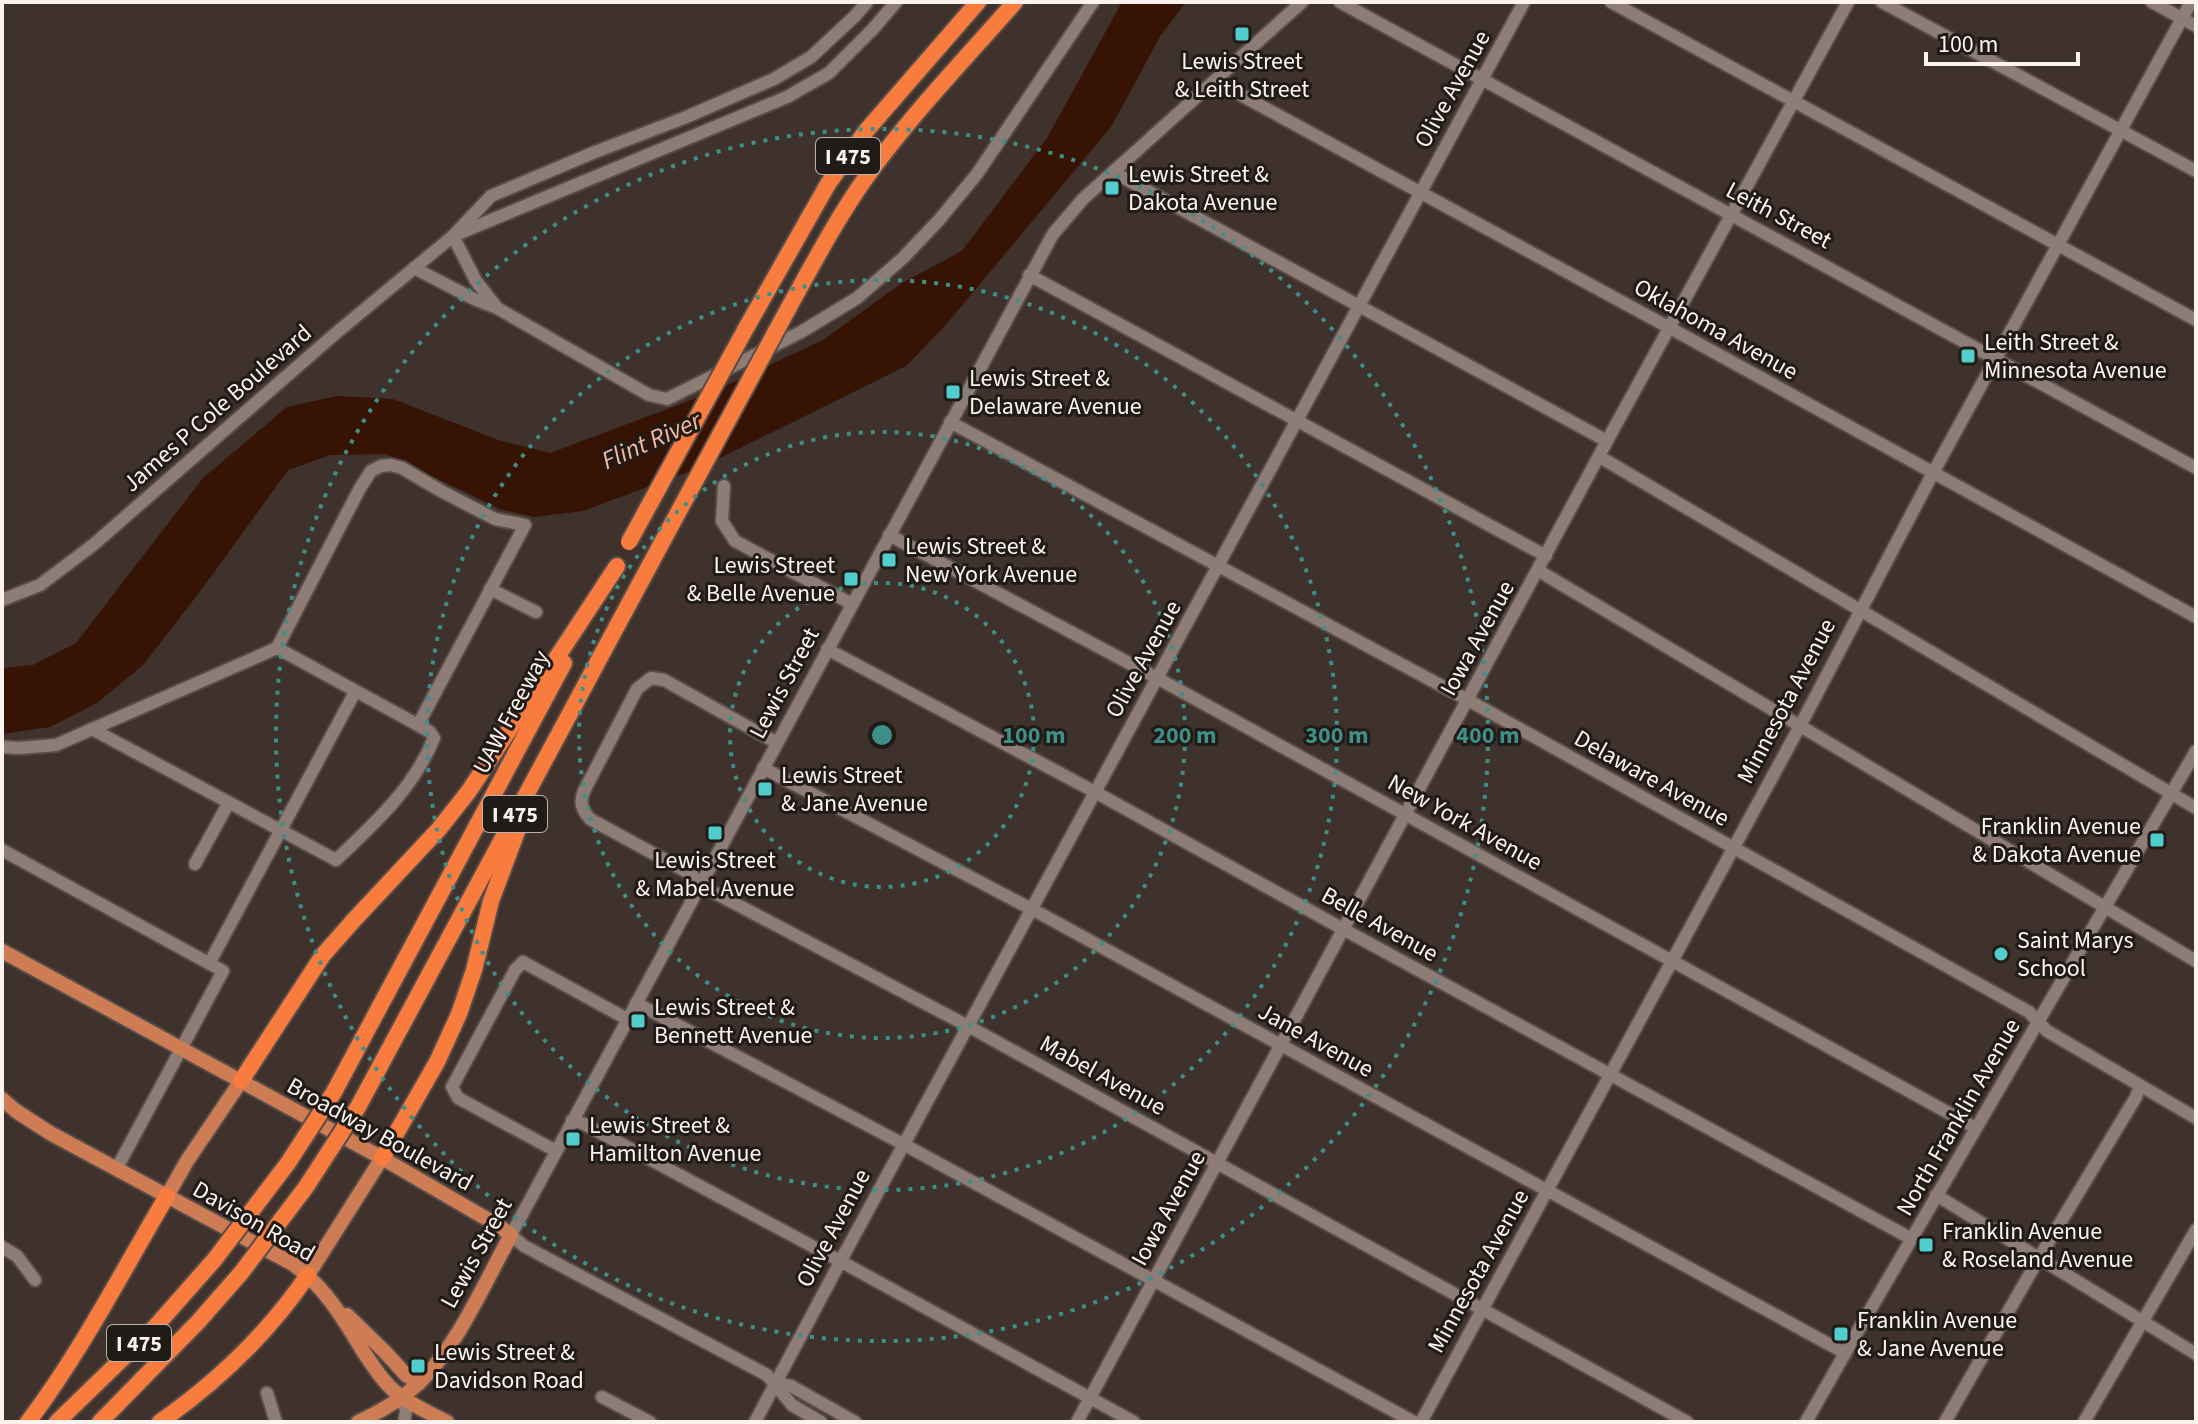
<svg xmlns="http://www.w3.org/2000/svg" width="2198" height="1424" font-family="'Source Sans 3',sans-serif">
  <rect width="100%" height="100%" fill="#3f312b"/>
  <!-- water -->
  <path fill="#361303" d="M1122 2H1186L1161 35 1111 127 944 327 906 366 704 466 583 511 534 517 500 509 386 454 330 455 288 470 202 589 143 665 97 703 50 727 2 734V668L33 665 76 643 203 478 287 407 337 396 393 399 498 440 550 453 710 393 823 340 902 283 962 251 1047 138Z"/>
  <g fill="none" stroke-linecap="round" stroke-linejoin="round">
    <defs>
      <g id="minor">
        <path d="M1340 2 2196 468"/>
        <path d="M1611 2 2196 320"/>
        <path d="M1882 2 2196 171"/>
        <path d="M2152 2 2196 26"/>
        <path d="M1215 81 1670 328 2196 617"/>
        <path d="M1113 172 1607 441"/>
        <path d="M460 233 787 97 829 73 873 29 896 2"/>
        <path d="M453 236 476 281 497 308 649 395 667 399 801 332 857 298 903 258 939 220 977 174 1093 2"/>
        <path d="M414 268 474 299 497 308"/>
        <path d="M1029 275 1546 556"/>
        <path d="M950 422 1468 700 2029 1012 2047 1031 2196 1118"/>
        <path d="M1600 457 2196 808"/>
        <path d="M724 486 722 521 735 541 852 604"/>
        <path d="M889 535 1157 678 1976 1128"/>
        <path d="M1539 571 2196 961"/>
        <path d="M490 589 536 612"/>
        <path d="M2 600 40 585 93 545 336 333 453 236 491 196 595 152 684 118 774 79 811 57 855 16 867 2"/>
        <path d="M827 649 1095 792 1343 929 1912 1239"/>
        <path d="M92 729 336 860C374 824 414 788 434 738L430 732 418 725 277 648"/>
        <path d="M777 743 664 680 651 678 637 689 584 791C579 802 582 810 590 819L689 873 711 891 968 1026 1687 1422"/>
        <path d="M2 747 19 748 56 745 277 648 360 488 371 471 381 466 391 465 402 468 441 491 495 519 525 525 418 725"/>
        <path d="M763 768 1041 914 1845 1353"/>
        <path d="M2 850 223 971 117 1168"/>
        <path d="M195 864 228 804"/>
        <path d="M210 962 355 692"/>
        <path d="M636 1003 903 1144 1414 1422"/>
        <path d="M572 1120 584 1124 840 1261 1134 1422"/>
        <path d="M556 1151 458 1098 452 1087 515 970 523 962 627 1019"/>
        <path d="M1936 1195 2196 1354"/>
        <path d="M2 1247 17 1256 35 1280"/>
        <path d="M775 1383 791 1386 855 1422"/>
        <path d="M267 1393 276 1422"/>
        <path d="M402 1397 406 1411 404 1422"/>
        <path d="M602 1397 650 1422"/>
        <path d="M755 1422 846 1251 1524 2"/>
        <path d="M821 1422 792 1405 767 1375 524 1246 511 1235 1053 234 1083 199 1302 2"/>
        <path d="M1077 1422 1607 441 1848 2"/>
        <path d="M1421 1422 1800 726 1933 473 2191 2"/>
        <path d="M1806 1422 1852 1341 2196 751"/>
        <path d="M1945 1422 2039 1258 2136 1097 2140 1086"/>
        <path d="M2084 1422 2196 1230"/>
      </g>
      <g id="major">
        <path d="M2 951 382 1158 499 1226 511 1235C485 1282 458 1345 420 1382 402 1399 380 1412 358 1422"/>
        <path d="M2 1099 16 1111 50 1133 293 1264C325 1287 343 1318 363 1351 371 1363 379 1376 389 1386 404 1402 428 1412 447 1422"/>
        <path d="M167 1196 187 1161 241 1081"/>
        <path d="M308 1275 382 1158"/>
        <path d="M347 1315 386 1353 406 1375 419 1383"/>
      </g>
      <g id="highway">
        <path d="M788 309C813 264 837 218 867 176 911 115 965 59 1015 2"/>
        <path d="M745 330 828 184 866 131 978 2"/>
        <path d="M241 1081 323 955 353 921 439 829 469 791 617 566"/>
        <path d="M334 1092 564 663"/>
        <path d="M358 1107 673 522"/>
        <path d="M382 1158 437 1062 459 1014 474 970 491 901 521 821"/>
        <path d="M28 1422C81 1352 122 1272 167 1196"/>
        <path d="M57 1422 155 1327 215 1259"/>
        <path d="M100 1422 198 1322 241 1273"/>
        <path d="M160 1422C217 1382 269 1332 308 1275"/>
      </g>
    </defs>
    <!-- minor casing -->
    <use href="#minor" stroke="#594d49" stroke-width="16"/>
    <!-- major casing -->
    <use href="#major" stroke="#594d49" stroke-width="18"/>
    <!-- highway casing -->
    <use href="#highway" stroke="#594d49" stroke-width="20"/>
    <!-- minor -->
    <use href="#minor" stroke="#8d7d76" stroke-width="12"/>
    <!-- major -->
    <use href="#major" stroke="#cd7c54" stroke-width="14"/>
    <!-- highway -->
    <use href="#highway" stroke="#f87c3e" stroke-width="16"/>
    <defs>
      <g id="highway-bridge">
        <path d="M673 522 788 309"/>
        <path d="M629 542 745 330"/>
        <path d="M215 1259 288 1163 334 1092"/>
        <path d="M241 1273 306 1187 358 1107"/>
      </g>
    </defs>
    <!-- highway-bridge casing -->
    <use href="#highway-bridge" stroke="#594d49" stroke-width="20" stroke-linecap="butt"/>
    <!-- highway-bridge -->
    <use href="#highway-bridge" stroke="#f87c3e" stroke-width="16"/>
  </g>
  <!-- distance rings -->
  <g fill="none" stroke="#3e8f88" stroke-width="4" stroke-dasharray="4 8">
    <circle cx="882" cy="735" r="152"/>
    <circle cx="882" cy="735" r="303"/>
    <circle cx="882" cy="735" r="455"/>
    <circle cx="882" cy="735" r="606"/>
  </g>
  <!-- markers -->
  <g fill="#52cdcd" stroke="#211b18" stroke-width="3">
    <rect x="1234" y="26" width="16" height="16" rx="4"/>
    <rect x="1104" y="180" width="16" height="16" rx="4"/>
    <rect x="1960" y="348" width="16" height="16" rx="4"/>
    <rect x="945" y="384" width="16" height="16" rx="4"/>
    <rect x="881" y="552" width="16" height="16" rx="4"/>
    <rect x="843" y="571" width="16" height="16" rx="4"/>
    <rect x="757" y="781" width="16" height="16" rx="4"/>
    <rect x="707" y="825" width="16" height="16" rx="4"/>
    <rect x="2149" y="832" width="16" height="16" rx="4"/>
    <circle cx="2001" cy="954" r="8"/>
    <rect x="630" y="1013" width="16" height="16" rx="4"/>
    <rect x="565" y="1131" width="16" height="16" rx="4"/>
    <rect x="1918" y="1237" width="16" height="16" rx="4"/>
    <rect x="1833" y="1326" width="16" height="16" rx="4"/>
    <rect x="410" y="1358" width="16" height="16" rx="4"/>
  </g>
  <g text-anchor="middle" stroke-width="6" stroke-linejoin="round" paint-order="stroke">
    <!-- shield labels -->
    <g fill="#211b18" stroke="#bab2ae" stroke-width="2">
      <rect x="816" y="138" width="64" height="36" rx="6"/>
      <rect x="483" y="796" width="64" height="36" rx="6"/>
      <rect x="107" y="1325" width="64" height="36" rx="6"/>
    </g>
    <g font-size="22" font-weight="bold" fill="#fcf3ef">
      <text x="848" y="164">I 475</text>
      <text x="515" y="822">I 475</text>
      <text x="139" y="1351">I 475</text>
    </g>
    <!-- poi labels -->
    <g font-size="24" fill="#fcf3ef" stroke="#211b18" text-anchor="start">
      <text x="1242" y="69" text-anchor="middle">Lewis Street<tspan x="1242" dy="28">&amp; Leith Street</tspan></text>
      <text x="1128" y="182">Lewis Street &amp;<tspan x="1128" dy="28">Dakota Avenue</tspan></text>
      <text x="1984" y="350">Leith Street &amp;<tspan x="1984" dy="28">Minnesota Avenue</tspan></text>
      <text x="969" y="386">Lewis Street &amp;<tspan x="969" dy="28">Delaware Avenue</tspan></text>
      <text x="905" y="554">Lewis Street &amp;<tspan x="905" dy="28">New York Avenue</tspan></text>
      <text x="835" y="573" text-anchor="end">Lewis Street<tspan x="835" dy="28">&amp; Belle Avenue</tspan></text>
      <text x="781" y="783">Lewis Street<tspan x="781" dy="28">&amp; Jane Avenue</tspan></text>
      <text x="2141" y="834" text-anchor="end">Franklin Avenue<tspan x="2141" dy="28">&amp; Dakota Avenue</tspan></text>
      <text x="715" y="868" text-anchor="middle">Lewis Street<tspan x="715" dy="28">&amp; Mabel Avenue</tspan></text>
      <text x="2017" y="948">Saint Marys<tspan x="2017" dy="28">School</tspan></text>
      <text x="654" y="1015">Lewis Street &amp;<tspan x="654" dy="28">Bennett Avenue</tspan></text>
      <text x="589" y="1133">Lewis Street &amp;<tspan x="589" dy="28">Hamilton Avenue</tspan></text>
      <text x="1942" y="1239">Franklin Avenue<tspan x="1942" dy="28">&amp; Roseland Avenue</tspan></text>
      <text x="1857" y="1328">Franklin Avenue<tspan x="1857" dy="28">&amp; Jane Avenue</tspan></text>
      <text x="434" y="1360">Lewis Street &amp;<tspan x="434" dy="28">Davidson Road</tspan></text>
    </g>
    <!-- street labels -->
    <g font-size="24" fill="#fcf3ef" stroke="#211b18">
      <text transform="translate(1452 89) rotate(-61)" y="8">Olive Avenue</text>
      <text transform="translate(1779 215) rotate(28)" y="8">Leith Street</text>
      <text transform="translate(1716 329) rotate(29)" y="8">Oklahoma Avenue</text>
      <text transform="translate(217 408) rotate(-41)" y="8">James P Cole Boulevard</text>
      <text transform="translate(1477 638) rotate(-61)" y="8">Iowa Avenue</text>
      <text transform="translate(1143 659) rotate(-61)" y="8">Olive Avenue</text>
      <text transform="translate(784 683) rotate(-62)" y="8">Lewis Street</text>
      <text transform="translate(1786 701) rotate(-62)" y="8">Minnesota Avenue</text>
      <text transform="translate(511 712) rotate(-62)" y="8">UAW Freeway</text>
      <text transform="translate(1652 778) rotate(29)" y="8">Delaware Avenue</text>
      <text transform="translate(1465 822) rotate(29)" y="8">New York Avenue</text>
      <text transform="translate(1380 924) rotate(29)" y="8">Belle Avenue</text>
      <text transform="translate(1316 1040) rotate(29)" y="8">Jane Avenue</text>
      <text transform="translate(1103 1075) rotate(29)" y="8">Mabel Avenue</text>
      <text transform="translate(1958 1117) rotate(-60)" y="8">North Franklin Avenue</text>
      <text transform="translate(380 1134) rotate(29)" y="8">Broadway Boulevard</text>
      <text transform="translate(1168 1208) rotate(-61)" y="8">Iowa Avenue</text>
      <text transform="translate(254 1221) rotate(30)" y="8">Davison Road</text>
      <text transform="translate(833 1228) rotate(-62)" y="8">Olive Avenue</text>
      <text transform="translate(476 1253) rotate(-61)" y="8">Lewis Street</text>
      <text transform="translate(1478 1271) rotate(-61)" y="8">Minnesota Avenue</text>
    </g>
    <!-- water labels -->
    <g font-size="26" font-style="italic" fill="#f7ba9f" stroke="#211b18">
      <text transform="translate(651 440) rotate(-24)" y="9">Flint River</text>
    </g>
  </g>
  <circle cx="882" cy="735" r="12" fill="#3e8f88" stroke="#211b18" stroke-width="4"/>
  <g font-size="24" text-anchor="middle" font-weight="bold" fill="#3e8f88" stroke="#211b18" stroke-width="6" stroke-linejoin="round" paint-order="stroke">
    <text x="1034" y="743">100 m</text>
    <text x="1185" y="743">200 m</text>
    <text x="1337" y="743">300 m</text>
    <text x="1488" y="743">400 m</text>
  </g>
  <!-- border -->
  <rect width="2198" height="1424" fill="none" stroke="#fcf3ef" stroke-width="8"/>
  <!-- scale -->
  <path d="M1926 52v12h152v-12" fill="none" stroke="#fcf3ef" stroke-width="4"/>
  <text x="1938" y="52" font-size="24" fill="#fcf3ef" stroke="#211b18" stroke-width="6" paint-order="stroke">100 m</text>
</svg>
